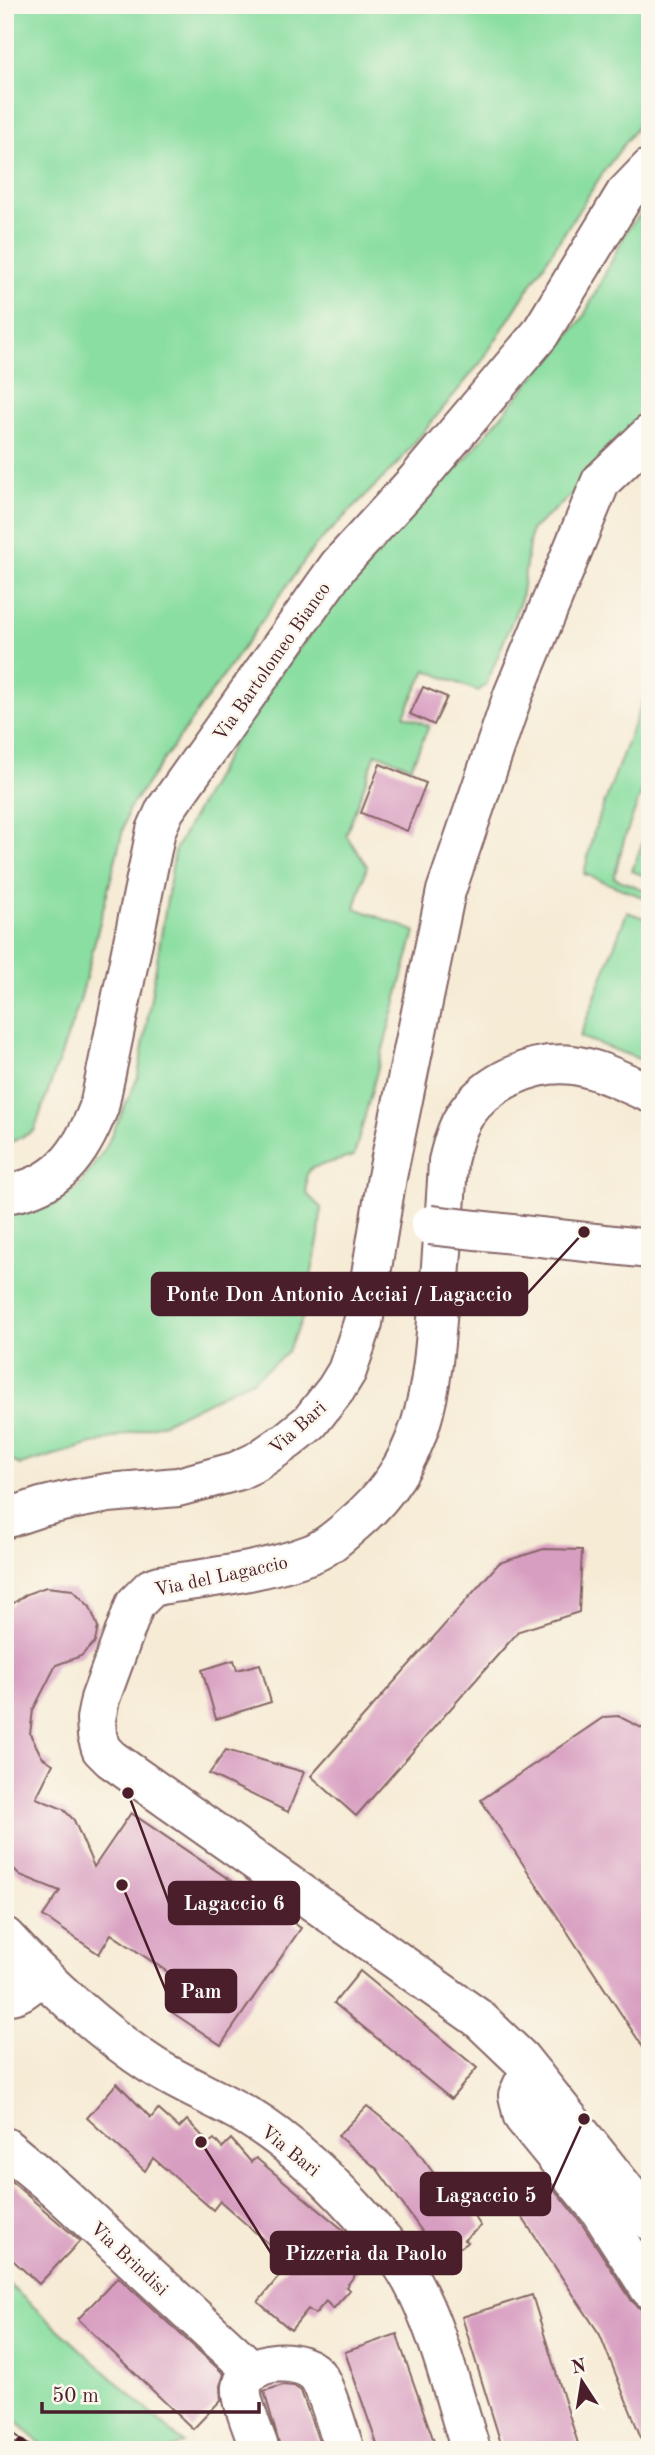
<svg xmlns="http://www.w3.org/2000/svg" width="655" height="2455" font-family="'Old Standard TT',serif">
  <rect width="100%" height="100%" fill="#fbf7ec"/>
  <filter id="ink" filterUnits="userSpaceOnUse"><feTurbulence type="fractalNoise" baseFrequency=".0143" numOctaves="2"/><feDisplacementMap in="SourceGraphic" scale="14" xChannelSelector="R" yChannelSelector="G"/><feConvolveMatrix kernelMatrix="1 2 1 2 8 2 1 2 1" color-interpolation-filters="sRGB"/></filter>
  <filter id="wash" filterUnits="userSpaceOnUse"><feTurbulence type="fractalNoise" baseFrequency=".00686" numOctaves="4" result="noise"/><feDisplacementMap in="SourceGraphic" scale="28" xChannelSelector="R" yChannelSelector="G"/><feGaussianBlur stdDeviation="1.57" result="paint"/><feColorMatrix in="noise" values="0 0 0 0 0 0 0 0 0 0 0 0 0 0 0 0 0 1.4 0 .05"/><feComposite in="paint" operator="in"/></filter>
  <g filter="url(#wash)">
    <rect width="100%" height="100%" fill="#f6ebd5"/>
    <!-- green -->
    <g fill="#8adea1" stroke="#6a7e66" stroke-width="2">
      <path d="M5 5H650V102L644 117 602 174 482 361 396 465 315 546 128 810 80 1001 34 1131 5 1145Z"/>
      <path d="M650 203V419L629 446 531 530 521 599 486 685 478 691 426 670 404 715 429 726 411 767 376 753 346 835 367 866 355 908 415 931 354 1156 311 1168 306 1176 307 1194 321 1208 319 1236 303 1317 286 1354 254 1379 164 1423 20 1465 5 1457V1211L28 1209 76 1190 105 1149 138 1077 175 850 252 709 375 551 462 463 583 318 627 230Z"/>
      <path d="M650 681V769L624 840 614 878 650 892V900L584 874 594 831Z"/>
      <path d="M650 823V878L632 871Z"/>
      <path d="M627 912 650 920V1063L580 1037Z"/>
      <path d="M5 2281 184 2443 169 2450H47L5 2410Z"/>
    </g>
    <g id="blocks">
      <!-- building -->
      <g fill="#d89ec1">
        <path d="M423 687 447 697 434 725 410 714Z"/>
        <path d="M380 764 426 783 407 831 361 813Z"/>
        <path d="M544 1549 582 1550 579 1612 519 1631 356 1816 311 1776 499 1563Z"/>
        <path d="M46 1587 73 1590 90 1607 98 1627 95 1642 81 1656 56 1665 33 1710 30 1734 42 1757 53 1764 36 1798 63 1809 74 1820 94 1867 131 1813 301 1928 221 2045 170 2011 187 1985 111 1934 99 1954 43 1916 60 1891 20 1875 5 1860V1609L27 1594Z"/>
        <path d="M234 1660 237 1670 260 1664 271 1702 216 1719 202 1670Z"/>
        <path d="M618 1716 650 1732V2058L481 1800 604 1717Z"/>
        <path d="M226 1750 304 1772 288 1812 209 1774Z"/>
        <path d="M360 1971 477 2068 451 2099 334 2003Z"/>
        <path d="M117 2083 151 2118 158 2109 179 2128 187 2120 209 2143 214 2139 222 2148 231 2139 251 2162 256 2158 347 2233 349 2235 343 2241 366 2260 346 2287 350 2290 333 2309 326 2301 315 2314 308 2309 291 2330 258 2302 290 2263 220 2201 213 2210 153 2158 145 2171 87 2118Z"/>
        <path d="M367 2106 409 2140 449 2194 457 2191 481 2226 464 2240 468 2242 442 2259 377 2169 338 2136Z"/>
        <path d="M5 2176 80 2241 39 2284 5 2253Z"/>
        <path d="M550 2184 582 2224 632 2301 641 2309 650 2329V2450H646L600 2335 516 2208Z"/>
        <path d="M118 2277 224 2374 220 2386 221 2400 193 2429 78 2319Z"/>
        <path d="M532 2295 580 2450H503L462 2317Z"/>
        <path d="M397 2334 401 2347 437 2450H379L345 2352Z"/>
        <path d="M283 2385 294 2386 301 2391 322 2450H281L264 2391Z"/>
      </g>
    </g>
  </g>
  <g filter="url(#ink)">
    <use href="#blocks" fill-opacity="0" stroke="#866666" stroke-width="2"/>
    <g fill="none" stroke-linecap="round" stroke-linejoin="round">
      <defs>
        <g id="minor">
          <path d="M650 1093C625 1083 600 1069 573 1065 534 1060 487 1082 465 1115 456 1129 452 1145 448 1161 446 1205 442 1249 439 1293 432 1388 429 1461 350 1527 338 1537 325 1549 311 1554 267 1571 207 1578 160 1585L151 1588 135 1604 100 1699 96 1719 97 1735 101 1749 111 1759 478 2018 521 2059 650 2221"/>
          <path d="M5 1194C58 1187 81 1154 99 1107L156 830 165 810 339 565 416 481 540 334 625 194 650 168"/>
          <path d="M5 1519 41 1507 70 1500 108 1493 178 1487 237 1471 256 1462 288 1440 310 1422 336 1389 347 1371 363 1323 387 1177 446 891 513 695 601 481 650 434"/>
          <path d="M5 1937C46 1982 102 2033 153 2066 183 2085 216 2098 247 2116 295 2145 336 2186 373 2229 381 2238 390 2247 397 2257 436 2313 450 2386 471 2450"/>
          <path d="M5 1995C20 1997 31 1983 42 1975"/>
          <path d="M534 2075 523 2084 518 2095 523 2117 600 2211 650 2289"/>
          <path d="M5 2147 58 2191 253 2371"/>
          <path d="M260 2450C255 2435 240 2401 242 2387 247 2357 304 2355 319 2378 328 2393 338 2431 345 2450"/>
        </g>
      </defs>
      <!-- minor casing -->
      <use href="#minor" stroke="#866666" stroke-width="42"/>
      <!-- minor -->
      <use href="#minor" stroke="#fff" stroke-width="38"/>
      <defs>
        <path id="rail" d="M5 2431 30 2450"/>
      </defs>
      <!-- rail casing -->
      <use href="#rail" stroke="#4a1f2b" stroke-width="8"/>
      <!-- rail -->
      <use href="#rail" stroke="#fbf7ec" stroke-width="5" stroke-dasharray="16" stroke-linecap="butt"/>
      <defs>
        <path id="minor-bridge" d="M430 1225 650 1249"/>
      </defs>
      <!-- minor-bridge casing -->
      <use href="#minor-bridge" stroke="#866666" stroke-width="42" stroke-linecap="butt"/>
      <!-- minor-bridge -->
      <use href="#minor-bridge" stroke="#fff" stroke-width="38"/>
    </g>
  </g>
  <g text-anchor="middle" stroke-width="5" stroke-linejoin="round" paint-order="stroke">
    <!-- street labels -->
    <g font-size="19" fill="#4a1f2b" stroke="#fbf7ec">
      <text transform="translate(271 661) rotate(-55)" y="7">Via Bartolomeo Bianco</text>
      <text transform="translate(297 1427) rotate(-42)" y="7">Via Bari</text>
      <text transform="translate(221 1575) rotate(-12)" y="7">Via del Lagaccio</text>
      <text transform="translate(291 2150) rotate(39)" y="7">Via Bari</text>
      <text transform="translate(130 2258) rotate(43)" y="7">Via Brindisi</text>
    </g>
  </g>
  <!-- callouts -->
  <path fill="none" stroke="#4a1f2b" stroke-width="2.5" d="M584 1232L527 1294M128 1793L169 1903M122 1885L166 1991M584 2119L550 2194M201 2142L271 2253"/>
  <g fill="#4a1f2b" stroke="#fbf7ec" stroke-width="2.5">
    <circle cx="584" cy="1232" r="7"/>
    <circle cx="128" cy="1793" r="7"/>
    <circle cx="122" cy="1885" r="7"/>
    <circle cx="584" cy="2119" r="7"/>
    <circle cx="201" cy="2142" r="7"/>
  </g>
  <g fill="#4a1f2b" stroke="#4a1f2b" stroke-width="2.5">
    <rect x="152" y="1273" width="375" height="42" rx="7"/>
    <rect x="169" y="1882" width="130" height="42" rx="7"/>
    <rect x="166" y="1970" width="70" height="42" rx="7"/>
    <rect x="421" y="2173" width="129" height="42" rx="7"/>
    <rect x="271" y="2232" width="190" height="42" rx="7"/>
  </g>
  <g font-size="21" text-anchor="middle" font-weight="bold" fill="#fff">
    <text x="339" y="1301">Ponte Don Antonio Acciai / Lagaccio</text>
    <text x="234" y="1910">Lagaccio 6</text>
    <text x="201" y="1998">Pam</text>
    <text x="486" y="2202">Lagaccio 5</text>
    <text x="366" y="2260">Pizzeria da Paolo</text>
  </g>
  <!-- margin -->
  <rect width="655" height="2455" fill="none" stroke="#fbf7ec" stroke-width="28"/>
  <!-- north arrow -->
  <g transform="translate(582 2382) rotate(348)" stroke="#fbf7ec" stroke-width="5" paint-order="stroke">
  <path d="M0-5L12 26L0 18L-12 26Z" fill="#4a1f2b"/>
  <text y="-10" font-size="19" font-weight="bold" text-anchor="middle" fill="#4a1f2b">N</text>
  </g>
  <!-- scale -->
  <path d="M42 2402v10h217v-10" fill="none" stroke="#4a1f2b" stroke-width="3.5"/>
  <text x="52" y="2402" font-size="21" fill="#4a1f2b" stroke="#fbf7ec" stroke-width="5" paint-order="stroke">50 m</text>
</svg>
